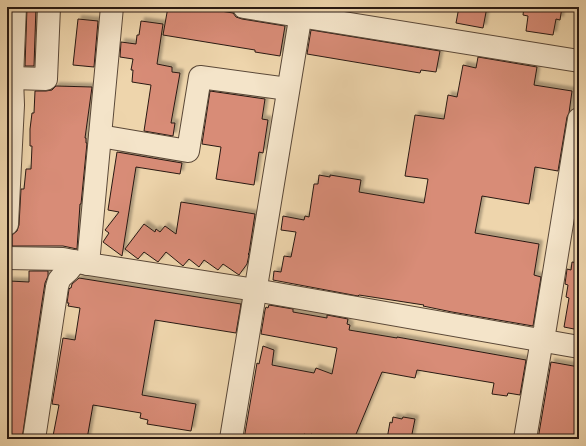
<svg xmlns="http://www.w3.org/2000/svg" width="586" height="446" font-family="'Libre Bodoni',serif">
  <defs>
    <filter id="shadow"><feDropShadow dx="3.5" dy="-3.5" stdDeviation="1" flood-color="#0004"/></filter>
  </defs>
  <rect width="100%" height="100%" fill="#eed5ac"/>
  <filter id="stains"><feTurbulence type="fractalNoise" baseFrequency=".005" numOctaves="4"/><feColorMatrix values="0 0 0 0 .2 0 0 0 0 .09 0 0 0 0 .02 0 0 0 .5 -.17"/></filter>
  <radialGradient id="worn" r=".72"><stop offset=".6" stop-color="#630" stop-opacity="0"/><stop offset="1" stop-color="#630" stop-opacity=".3"/></radialGradient>
  <!-- building -->
  <g fill="#d88c77" stroke="#281912" filter="url(#shadow)">
    <path d="M27 7H36L34 66H25Z"/>
    <path d="M168 7H196L233 13 236 17 242 19 285 26 280 56 255 52V50L163 35Z"/>
    <path d="M324 7H350L346 11Z"/>
    <path d="M459 7H487L483 28 456 23Z"/>
    <path d="M524 7H562L560 20 556 19 553 35 526 31 528 16 523 15Z"/>
    <path d="M78 19 98 21 94 67 73 65Z"/>
    <path d="M141 21 163 24 157 64 172 67V72L180 73 171 123H175L173 136 144 131 151 85 132 82 133 70H131L133 59 120 57 121 42 136 44 137 35H139Z"/>
    <path d="M311 30 440 51 436 72 421 70 420 73 307 54Z"/>
    <path d="M478 57 537 67 534 85 572 91 569 113 567 117 558 171 535 167 529 204 482 196 475 233 539 244 534 275 541 277 533 326 452 312 423 306 424 305 359 295 358 296 273 280 274 271 281 272 284 256 291 257 296 232 281 230 283 216 304 220 305 216 309 217 314 184H318L319 175 330 177V175L361 180 359 192 424 203 428 179 405 176 415 115 444 119 448 95 457 97 463 65 476 68Z"/>
    <path d="M56 86 92 87 85 138H86V143H87L81 204H80L77 249 63 246H12V235L17 231 19 225 21 189H24L26 169H31L32 146H30V129L32 113H34L35 91H46L52 90Z"/>
    <path d="M210 91 265 99 262 119 268 120 263 153 259 152 254 185 216 179 221 147 202 144Z"/>
    <path d="M117 152 182 163 180 174 136 167 122 256 103 242 109 233 105 230 119 212 108 210Z"/>
    <path d="M181 202 255 214 249 253 248 254 249 255 247 264 239 275 223 264 218 270 204 260 199 267 189 259 183 266 166 252 158 262 144 252 138 259 125 249 144 224 155 232 156 229 160 232 165 226 176 234Z"/>
    <path d="M572 262 579 263V330L564 327 569 298 566 297 568 285 565 284 567 269 571 270Z"/>
    <path d="M29 271H48V276L45 283 42 302 22 439H7V371L8 343H7V316L9 281 29 282Z"/>
    <path d="M79 278 241 304 236 333 155 320 142 395 196 404 191 431 147 424 148 420 140 418 141 413 93 405 87 439H69L53 436 59 405 52 404 63 338 75 340 80 308 68 306 69 303H67L69 289 70 288H71L72 284Z"/>
    <path d="M269 305 293 309V312L327 318V315L348 319 347 324 350 325 349 330 397 338V337L526 360 520 395 508 393 507 396 492 394 494 383 417 370 415 378 382 372 354 439H324L311 434 309 436 304 434 303 439H244L257 363 259 364 263 346 274 350 272 365 314 373 316 368 332 374 337 348 261 334 265 310 266 307 268 308Z"/>
    <path d="M551 362 579 367V439H538Z"/>
    <path d="M393 417 402 419 403 417 415 419 411 439H387L390 422 392 423Z"/>
  </g>
  <g fill="none" stroke-linecap="round" stroke-linejoin="round">
    <defs>
      <g id="minor">
        <path d="M244 7 579 61"/>
        <path d="M12 78 46 79 49 7"/>
        <path d="M100 136 188 151 200 77 288 89"/>
        <path d="M7 224 13 105 12 78 15 7"/>
        <path d="M7 258 63 259 88 264 255 290 579 347"/>
        <path d="M88 264 112 7"/>
        <path d="M34 439 57 287C57 286 59 281 59 280 64 272 71 272 74 261"/>
        <path d="M231 439 302 7"/>
        <path d="M525 439 540 351 545 328 579 119"/>
      </g>
    </defs>
    <!-- minor casing -->
    <use href="#minor" stroke="#5a4838" stroke-width="24"/>
    <!-- minor -->
    <use href="#minor" stroke="#f4e4c9" stroke-width="22"/>
  </g>
  <!-- margin -->
  <rect width="586" height="446" fill="none" stroke="#eed5ac" stroke-width="24"/>
  <rect x="8" y="8" width="570" height="430" fill="none" stroke="#281912" stroke-width="2"/>
  <rect x="12" y="12" width="562" height="422" fill="none" stroke="#281912"/>
  <rect width="100%" height="100%" filter="url(#stains)"/>
  <rect width="100%" height="100%" fill="url(#worn)"/>
</svg>
